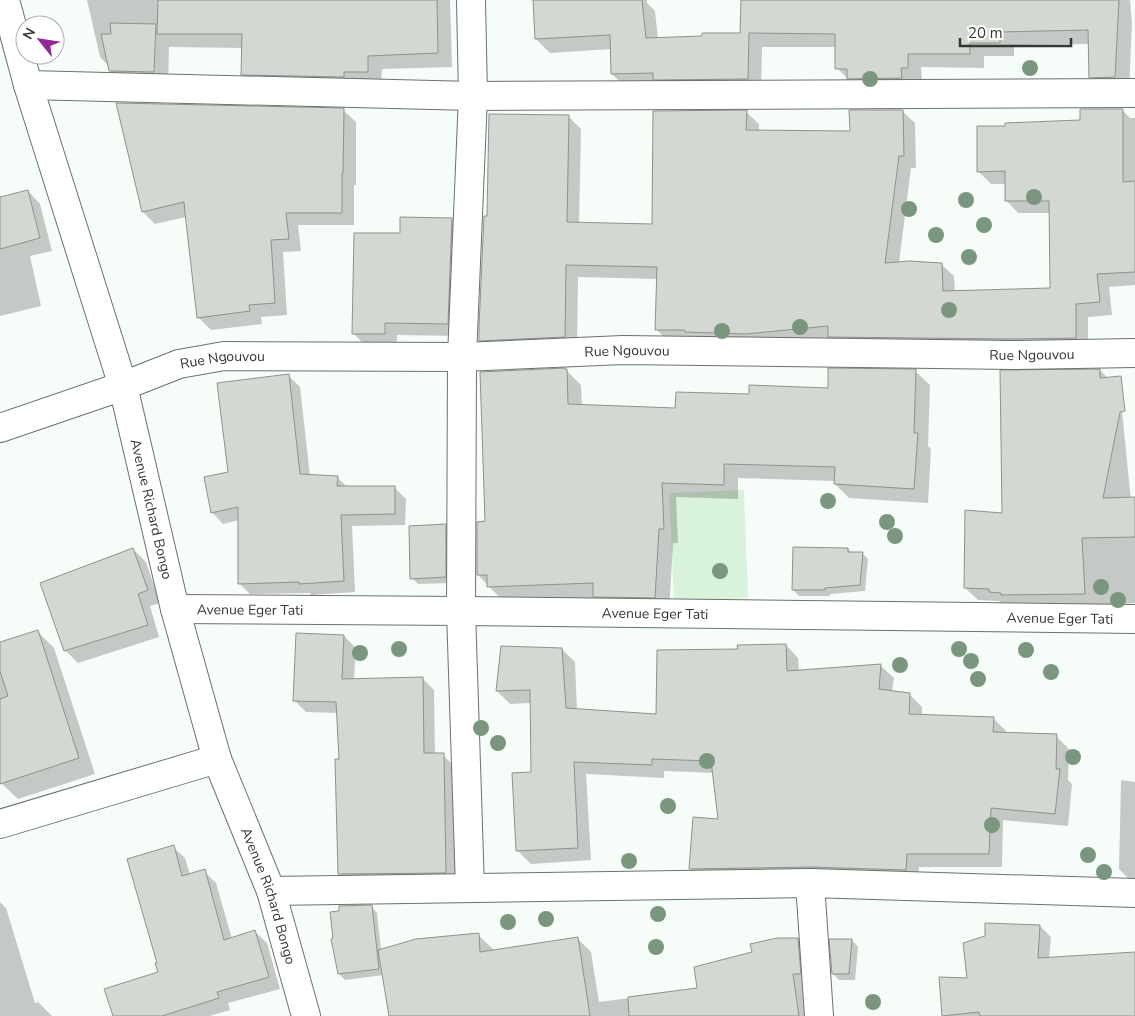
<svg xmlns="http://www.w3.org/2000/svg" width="1135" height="1016" font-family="'Nunito Sans',sans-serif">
  <rect width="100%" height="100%" fill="#f6fcf7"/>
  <!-- green -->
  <path fill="#d9f2db" d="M744 490 748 598 674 601 669 493Z"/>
  <!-- shadow -->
  <g fill="#0003">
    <path d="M87 0H450L452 67 382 69 381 86 256 88 242 74 243 48 169 47 168 86 124 85 110 71 109 66 100 57Z"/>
    <path d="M534 0H647V3L655 11 658 39 742 34V0H1130L1132 23 1129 91H1104L1090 77V44L1014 45V56H984V68L921 67 922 81 851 82 837 68 836 47H762L761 93 626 88 612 74 611 49 550 53 536 39Z"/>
    <path d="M343 110 356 122V185H354V225H298L301 251 283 252 287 315 261 317 262 324 211 330 199 318 186 217 155 224 143 212Z"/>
    <path d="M1122 110 1130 118H1135V285L1109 287 1112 315 1088 317V350L842 349 832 339 759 346 669 342 656 329 658 279 578 277 577 349 493 353 481 340 489 217 568 116 581 129 579 224 653 225 746 112 759 124V132L851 133 902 111 915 123 916 168H911L899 263 941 264 954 276 955 292 1051 289 1050 213H1018L1006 200V184H991L978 171 1006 127 1081 121Z"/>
    <path d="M28 191 40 204 52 251 30 256 41 306 0 316V198Z"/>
    <path d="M452 219 464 231 460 336 397 335V346H366L354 334 401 235Z"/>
    <path d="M566 370 581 385 582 406 676 409 750 396 829 389 915 371 930 385 928 446 931 449 928 503 849 498 835 484V481L738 478V499L676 497 678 543H673L669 612 608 611 595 598 503 601 478 575 487 522Z"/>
    <path d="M1100 370 1120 391 1133 521H1135V603L1097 605 1003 604 999 601 978 600 965 588 1003 514Z"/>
    <path d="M288 375 300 387 310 476 337 477 347 487H394L406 499 405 525 352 526 355 592 311 595 310 593 250 594 239 583V520L223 524 212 512 229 473Z"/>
    <path d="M445 525 451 531V583L418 584 412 578Z"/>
    <path d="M133 549 146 562 160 603 150 606 159 637 78 663 65 650Z"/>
    <path d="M848 549 852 553H862L868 559 865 591 830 594V596H799L793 590Z"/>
    <path d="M38 632 54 648 95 774 18 799 1 783H0V644Z"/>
    <path d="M344 636 356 648 354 680 422 678 434 690 435 755H443L455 767 457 884 351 886 339 874 340 761 338 713 306 712 294 700Z"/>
    <path d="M786 645 798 658 799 671 881 666 894 678 892 692 909 694 922 707V716L993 718 1006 731V734L1056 736 1069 749 1068 780 1072 784 1068 826 1003 820 1002 867H919L918 883 703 882 690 869 719 820 714 773 664 771V778L586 774 591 860 531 864 518 851 532 773 531 703 510 704 497 691 562 649 575 662 577 710 657 715 739 650Z"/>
    <path d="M1121 780 1135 782V879H1129L1119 869Z"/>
    <path d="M173 847 185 858 190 875 204 871 216 883 232 939 255 932 267 943 280 989 228 1003 230 1010 210 1016H114L159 973 158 963Z"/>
    <path d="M0 902 6 908 35 1003 38 1002 52 1016H0Z"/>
    <path d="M371 906 377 913 381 950 478 935 493 949V952L577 938 591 952 599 1002 699 989 798 940 812 954 811 1016H390L384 975 345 980 339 974Z"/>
    <path d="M1040 926 1051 937 1049 959 1135 953V1016H944L940 978 968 980Z"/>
    <path d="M831 940H852L858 947 855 980H839L833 974Z"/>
  </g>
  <!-- building -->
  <g fill="#d3d8d3" stroke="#8d928d">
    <path d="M158 0H437L438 53 368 56V72H344V77L241 75 242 34H157Z"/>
    <path d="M533 0H642L646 38 702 36V33H740L741 0H1119L1115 77 1089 78 1088 30 1000 32V43H970V54H908V68H901L902 78 847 79V69H835V34L749 33 748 79 653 80V73L611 74 610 35 535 39Z"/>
    <path d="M110 23 156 24 154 72 109 71 101 34H111Z"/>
    <path d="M116 103 344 108 343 173H342V213H286L289 239 271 240 275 303 249 305 250 311 197 318 185 213 184 202 142 212Z"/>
    <path d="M1080 109H1123V182L1135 181V272L1097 274 1100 302 1076 304V338L1013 339 828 337V326L746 334 685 332V330H655L657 267 566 265 565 337 479 341V327L484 216H487L489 114 569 115 567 222 652 224 653 111 747 110 746 130 850 131 849 110H903L904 156H899L885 263 909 261 942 263 943 291 1050 288 1049 201H1005V171L977 172V126H1005V123L1080 120Z"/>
    <path d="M28 190 40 238 0 249V197Z"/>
    <path d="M400 217 452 218 448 324 385 323V334H352L354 233H400Z"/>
    <path d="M565 368V369H567L568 404 675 408 676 392 749 394V385L828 388V368L916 369 914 433H918L914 489 834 484 835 467 724 464V485L662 483 664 529H659L655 598 593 597V583L487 587V575H477V522L485 521 480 372Z"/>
    <path d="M1100 369V378L1121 376 1125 411 1120 412 1103 498 1135 497V537L1082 538 1085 594 1001 595V593L989 592V589L964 588 965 510 1002 513 1000 370Z"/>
    <path d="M289 374 300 474 338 476 337 486H395V514L341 515 344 581 299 584V582L238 584V507L211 513 204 477 228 472 217 383Z"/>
    <path d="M446 524V577L410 579 409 526Z"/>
    <path d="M793 547 848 548V552H863L860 585 825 588V590H792Z"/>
    <path d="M133 548 148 590 138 594 148 625 64 651 40 583Z"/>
    <path d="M38 630 79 758 0 784V699L8 696 0 671V642Z"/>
    <path d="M296 633 344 635 342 679 423 677 424 753H444L446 873 338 874 335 759H339L336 702 293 701Z"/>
    <path d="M786 644 787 671 881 664 879 689 910 693 909 714 994 717 993 732 1057 734 1056 769H1060L1055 814 991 808 989 854H907L906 870 810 867 689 869 693 817 718 819 711 761 652 759V765L574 762 578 848 516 851 512 773 531 772 530 690 496 691 501 646 562 648 566 708 656 714 657 650 738 649 737 645Z"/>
    <path d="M174 845 182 876 205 869 224 940 255 930 269 977 217 992 219 998 162 1016H113L104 989 158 972 155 963H157L127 859Z"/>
    <path d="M372 905 379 969 338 974 331 939 333 938 330 912 339 911V906Z"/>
    <path d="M985 923 1040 925 1038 958 1135 952V1016H980L979 1012 942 1016 939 977 967 978 963 943 985 936Z"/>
    <path d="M479 933 480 952 578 937 590 1016H389L378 950 416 939Z"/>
    <path d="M777 938H798L801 974H793L799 1016H629L628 997 697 988 694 967 752 952 750 944Z"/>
    <path d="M829 939H852L849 974H832Z"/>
  </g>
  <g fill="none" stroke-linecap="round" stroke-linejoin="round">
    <defs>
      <g id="street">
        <path id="s1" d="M5 0 28 85 123 386 175 609 217 759 271 891 306 1016"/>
        <path d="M28 85 473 96 1135 93"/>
        <path id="s2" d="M0 428 123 386 179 364 224 356 462 357 623 350 1013 355 1135 353"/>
        <path id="s3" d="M175 609 461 611 1135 619"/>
        <path d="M0 824 217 759"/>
        <path d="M810 883 819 1016"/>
        <path d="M470 888 461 611 462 357 473 96 471 0"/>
        <path d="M271 891 810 883 1135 893"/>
      </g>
    </defs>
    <!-- street casing -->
    <use href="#street" stroke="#6c716d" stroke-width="30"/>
    <!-- street -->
    <use href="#street" stroke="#fff" stroke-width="28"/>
  </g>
  <!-- trees -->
  <g fill="#7b967f">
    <circle cx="1030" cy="68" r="8"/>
    <circle cx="870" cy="79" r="8"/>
    <circle cx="1034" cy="197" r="8"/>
    <circle cx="966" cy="200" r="8"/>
    <circle cx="909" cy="209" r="8"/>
    <circle cx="984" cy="225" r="8"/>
    <circle cx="936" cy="235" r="8"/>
    <circle cx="969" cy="257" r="8"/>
    <circle cx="949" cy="310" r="8"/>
    <circle cx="800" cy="327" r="8"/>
    <circle cx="722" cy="331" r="8"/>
    <circle cx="828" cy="501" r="8"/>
    <circle cx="887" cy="522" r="8"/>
    <circle cx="895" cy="536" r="8"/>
    <circle cx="720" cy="571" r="8"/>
    <circle cx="1101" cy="587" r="8"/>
    <circle cx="1118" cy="600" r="8"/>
    <circle cx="399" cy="649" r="8"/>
    <circle cx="959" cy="649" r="8"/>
    <circle cx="1026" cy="650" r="8"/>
    <circle cx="360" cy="653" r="8"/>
    <circle cx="971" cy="661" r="8"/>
    <circle cx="900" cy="665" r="8"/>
    <circle cx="1051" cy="672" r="8"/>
    <circle cx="978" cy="679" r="8"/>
    <circle cx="481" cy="728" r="8"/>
    <circle cx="498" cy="743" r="8"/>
    <circle cx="1073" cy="757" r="8"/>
    <circle cx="707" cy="761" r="8"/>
    <circle cx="668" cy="806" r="8"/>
    <circle cx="992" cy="825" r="8"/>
    <circle cx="1088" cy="855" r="8"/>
    <circle cx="629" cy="861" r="8"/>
    <circle cx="1104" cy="872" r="8"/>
    <circle cx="658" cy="914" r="8"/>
    <circle cx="546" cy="919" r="8"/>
    <circle cx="508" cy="922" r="8"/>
    <circle cx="656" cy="947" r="8"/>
    <circle cx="873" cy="1002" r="8"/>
  </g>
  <g text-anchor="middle" stroke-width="5" stroke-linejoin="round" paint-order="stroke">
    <!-- street labels -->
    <g font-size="14" fill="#353735" stroke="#fff">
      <text dy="5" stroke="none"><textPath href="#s2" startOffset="639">Rue Ngouvou</textPath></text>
      <text dy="5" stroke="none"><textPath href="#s2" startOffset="1044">Rue Ngouvou</textPath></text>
      <text dy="5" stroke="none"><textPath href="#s2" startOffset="234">Rue Ngouvou</textPath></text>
      <text dy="5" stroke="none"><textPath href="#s1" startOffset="530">Avenue Richard Bongo</textPath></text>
      <text dy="5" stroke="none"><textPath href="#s3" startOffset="75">Avenue Eger Tati</textPath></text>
      <text dy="5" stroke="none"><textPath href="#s3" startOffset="480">Avenue Eger Tati</textPath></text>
      <text dy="5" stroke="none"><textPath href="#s3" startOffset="885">Avenue Eger Tati</textPath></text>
      <text dy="5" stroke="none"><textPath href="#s1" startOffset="935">Avenue Richard Bongo</textPath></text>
    </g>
  </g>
  <!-- north arrow -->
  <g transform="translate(40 40) rotate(300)"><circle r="24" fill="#ffffff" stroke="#aeafae"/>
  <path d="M0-4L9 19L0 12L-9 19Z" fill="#8e2a91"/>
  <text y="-8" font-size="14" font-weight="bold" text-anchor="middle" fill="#353735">N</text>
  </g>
  <!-- scale -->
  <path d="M960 38v8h111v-8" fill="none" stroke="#353735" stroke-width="2.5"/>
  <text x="968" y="38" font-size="15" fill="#353735" stroke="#ffffff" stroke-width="4" paint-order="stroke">20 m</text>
</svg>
